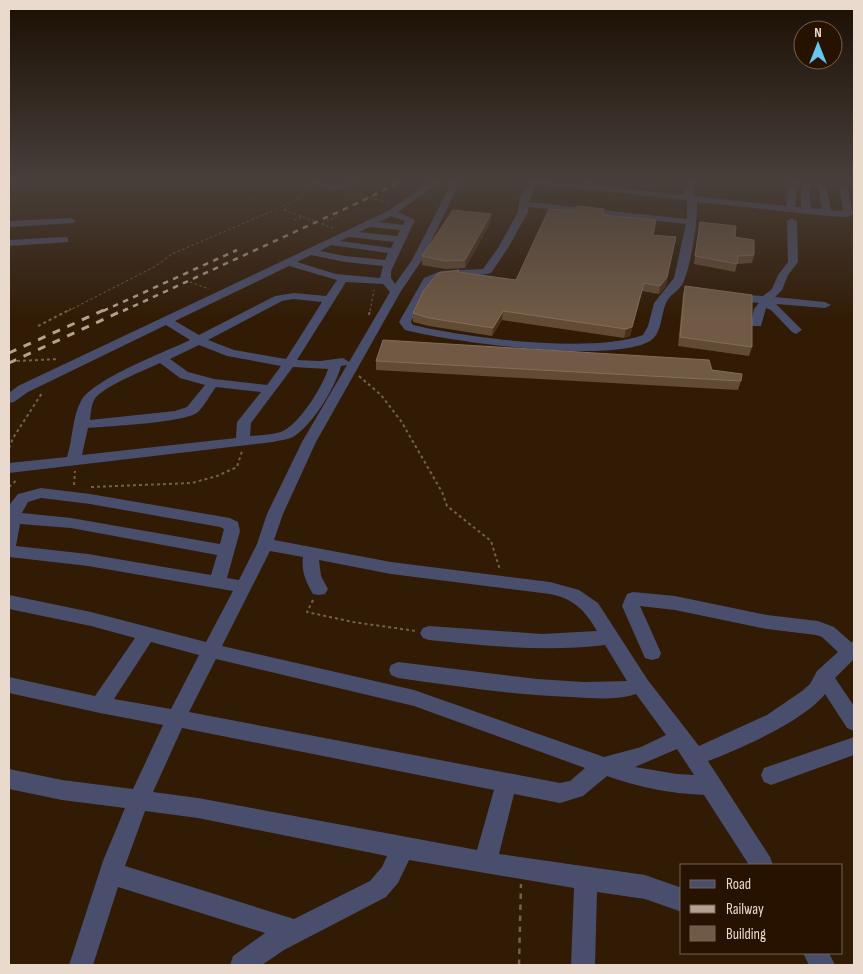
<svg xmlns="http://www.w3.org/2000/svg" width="863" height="974" font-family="'Sofia Sans Condensed',sans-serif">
  <rect width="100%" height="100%" fill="#311b05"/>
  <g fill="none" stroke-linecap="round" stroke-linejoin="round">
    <!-- path-far2 -->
    <g stroke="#73604d" stroke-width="1" stroke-dasharray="2.5 2.5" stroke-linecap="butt">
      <path d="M346 197 355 193"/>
      <path d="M381 201 389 203"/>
      <path d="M284 210 290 208"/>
      <path d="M294 220 301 217"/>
      <path d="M322 224 339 215"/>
      <path d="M190 282 209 289"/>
      <path d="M68 311 154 267 172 254 291 203 302 195 308 184"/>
      <path d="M370 311 374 290"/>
    </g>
    <!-- path-far1 -->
    <g stroke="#73604d" stroke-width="2" stroke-dasharray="3 3" stroke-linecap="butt">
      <path d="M369 315 370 309"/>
      <path d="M38 326 71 309"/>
      <path d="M17 361 59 359"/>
      <path d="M359 376 381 395 401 421 442 492 447 506 491 541 500 570"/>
      <path d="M9 448 13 438 42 393"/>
      <path d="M74 485 75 471"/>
      <path d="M9 487 18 479"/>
      <path d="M91 487 192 483 217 476 237 467 242 451"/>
      <path d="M313 600 307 612 353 622 416 631"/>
    </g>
    <!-- path -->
    <path stroke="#73604d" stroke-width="2.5" stroke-dasharray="5.5 5.5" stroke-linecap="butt" d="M519 965 521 884"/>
    <!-- minor -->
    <g fill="#494e6c" fill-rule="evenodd">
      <path d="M312 182C319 182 331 185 337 184 344 183 351 182 358 182L335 191Z"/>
      <path d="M430 182H440L398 212 415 220 391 271V278L395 284 412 260 452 182H460L422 260 401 291 316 442 283 514 274 540 391 562 550 582 579 590 598 603 647 679 699 746 767 715 802 691 810 684 817 671 838 652 822 637 816 635 767 629 675 610 640 606 661 653 659 658 652 660 645 658 622 606 627 594 633 592 675 596 767 615 818 621 834 627 851 642 854 641V659L835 678 854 706V731L847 728 825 694C805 720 739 750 708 761L770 857 773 865H749L704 795C667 793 642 788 607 776L583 796 560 803 514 794 499 854 645 875 682 888V912L645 899 597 892 595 965H571L574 888 409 860 398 883 386 897 284 950 262 965H230L233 956 265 933 118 887 93 965H69L103 861 125 808 62 800 9 789V769L62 780 133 789 163 725 100 713 9 693V677L95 696 135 638 91 626 9 609V595L91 612 206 642 233 591 88 566 9 557 10 504 18 494 41 488 90 494 230 518 238 522 240 531 227 578 239 580 257 544 267 514 302 442 347 365 341 366C335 388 314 422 296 435 289 440 280 440 273 442L9 473V463L67 457C73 439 72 417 81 401 93 379 165 352 190 340L166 325 28 392 14 402 9 403V393L18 386 388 211ZM391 216 405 221 403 225 379 222ZM370 227 400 230 397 236 359 232ZM349 237 394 242 391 248 340 241ZM331 245 388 253 385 260 345 256 320 251ZM311 255 345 262 383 266 380 278 336 274 297 262ZM289 266 337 280 326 296 294 293 275 296 199 335 175 321ZM346 282 383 284 390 292 349 362 343 358 320 361 297 360ZM294 299 322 302 286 359 234 350 208 340 282 301ZM199 345 227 356 281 366 267 385 214 379 188 372 170 359ZM160 363 180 378 205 385 187 407 175 411 90 420C91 413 91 403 96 397 109 384 143 371 160 363ZM293 367 328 369C323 386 299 425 281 432 271 435 260 435 250 436L251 423ZM216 387 261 392 237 422 236 438 82 455 88 428C108 426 185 423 198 412 205 405 210 395 216 387ZM41 498 90 504 220 527 224 529 220 544 71 518 22 513 28 502ZM20 524 71 528 217 555 211 575 88 554 16 546ZM270 551 303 557C301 571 306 582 313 594L319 595 325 594 328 589 321 576 319 560 391 574 550 594C575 599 585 611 597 631L542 634 429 626 423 628 420 633 423 638 429 640C488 646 546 652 605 645L627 681 584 682 537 679 398 662 391 665 389 670 391 675 398 678C455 686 513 695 571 697 592 698 615 701 636 694L666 735 641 747 604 757 414 690 222 646ZM151 642 199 655 171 709 114 699ZM216 659 414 706 585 768 570 781 560 783 189 712ZM182 728 494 790 477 850 198 798 153 792ZM677 749 694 775 677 774 635 767ZM145 811 198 818 387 856 382 867 370 881 294 919 125 866Z"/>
      <path d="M528 182 583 184 584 182H592L591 185 684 195 686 182H694L693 196 786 206 789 182H797L795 207H801V185L805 182 809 185 811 208 822 209 818 186 822 183 826 186 831 210 843 211 840 189 844 186 847 187 853 214 848 217 827 216 697 202C698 220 691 266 683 283 679 291 669 295 666 303 661 314 662 334 650 341 610 364 452 342 405 330L399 322 424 278 441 271 483 269 498 248 518 212 520 197ZM535 184 687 200V219L529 202ZM528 207 686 224 674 278 654 303 648 326 643 335C591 354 468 338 413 325L411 322C416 312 425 288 433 281 441 275 478 277 491 273L508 248 528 212Z"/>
      <path d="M71 218 76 221 74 223 9 227V221Z"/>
      <path d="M792 218 797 221 798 262 788 275 782 290 775 297 825 302 831 305 825 308 776 304 802 330 796 334 792 332 771 310 766 308 761 326H753L751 324 754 309 759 303 732 300 726 297 732 294 763 296 772 289 778 275 788 262 787 221Z"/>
      <path d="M64 237 68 238V242L9 246V240Z"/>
      <path d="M854 737V755L771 785 764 782 761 775 764 768Z"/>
      <path d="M803 953H829L835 965H809Z"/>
    </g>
    <!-- rail-far1 -->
    <g stroke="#b3a292" stroke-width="2.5" stroke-dasharray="5.5 5.5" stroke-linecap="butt">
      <path d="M103 311 237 250"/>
      <path d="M123 311 364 200 399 182"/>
    </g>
    <!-- rail -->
    <g stroke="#b3a292" stroke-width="3" stroke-dasharray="8 8" stroke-linecap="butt">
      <path d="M9 353 106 309"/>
      <path d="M9 363 126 309"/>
    </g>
    <!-- path-bridge -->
    <g stroke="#73604d" stroke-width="1" stroke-dasharray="2.5 2.5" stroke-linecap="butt">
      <path d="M346 190 381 201"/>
      <path d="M284 210 333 228"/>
    </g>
  </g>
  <!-- wall -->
  <g fill="#614b34">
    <path d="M491 214V222L465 268 445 269 422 265V256Z"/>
    <path d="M700 222 735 237 754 255 752 263 737 264 735 272 694 264Z"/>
    <path d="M653 235 666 286 659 294 642 291 630 336 624 338 502 320 492 336 429 326 413 322V313L459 272 516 280Z"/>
    <path d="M685 286 752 347 749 356 678 346 683 294Z"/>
    <path d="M376 361 712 370 741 381 738 390 376 370Z"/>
  </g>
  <!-- shaded-wall -->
  <g fill="#48311b">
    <path d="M491 214V222L465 268V260Z"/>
    <path d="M676 237 666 286 659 294 660 286Z"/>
    <path d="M644 283 630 336 624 338 626 329Z"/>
    <path d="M503 311 502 320 492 336 493 328Z"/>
  </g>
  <!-- building -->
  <g fill="#705a45" stroke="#836e5a">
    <path d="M577 206 604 209 603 215 656 220 653 235 676 237 667 277 660 286 644 283 632 327 626 329 503 311 493 328 429 318 413 313 424 290 438 273 459 270 458 272 516 280 549 209 573 211Z"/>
    <path d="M453 210 491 214 465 260 445 261 422 256Z"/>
    <path d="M700 222 736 226 735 237 754 240V255L738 256 737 264 695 256Z"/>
    <path d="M685 286 752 295V347L680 337Z"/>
    <path d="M383 340 709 360 712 370 742 374 741 381 376 361Z"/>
  </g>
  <!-- sky -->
  <linearGradient id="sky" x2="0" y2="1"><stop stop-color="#1b0f03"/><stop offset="0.57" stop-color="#483f3b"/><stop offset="1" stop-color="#483f3b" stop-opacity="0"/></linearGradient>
  <rect width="863" height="318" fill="url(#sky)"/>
  <!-- border -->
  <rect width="863" height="974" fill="none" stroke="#e9dacd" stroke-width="20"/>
  <!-- legend -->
  <rect x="680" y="864" width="162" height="90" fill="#271200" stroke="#756252"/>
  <rect x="690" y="880" width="25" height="8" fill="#494e6c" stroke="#756252"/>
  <text x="726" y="889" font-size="15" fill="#e9dacd">Road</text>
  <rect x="690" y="905" width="25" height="8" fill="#b3a292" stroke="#756252"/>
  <text x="726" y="914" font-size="15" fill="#e9dacd">Railway</text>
  <rect x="690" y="926" width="25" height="15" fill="#705a45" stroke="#756252"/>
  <text x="726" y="939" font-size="15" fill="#e9dacd">Building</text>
  <!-- north arrow -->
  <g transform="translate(818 45)"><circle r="24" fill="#271200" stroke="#756252"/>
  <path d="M0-4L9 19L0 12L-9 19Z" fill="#68c4f0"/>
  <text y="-8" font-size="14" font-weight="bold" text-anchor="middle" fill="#e9dacd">N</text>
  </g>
</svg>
